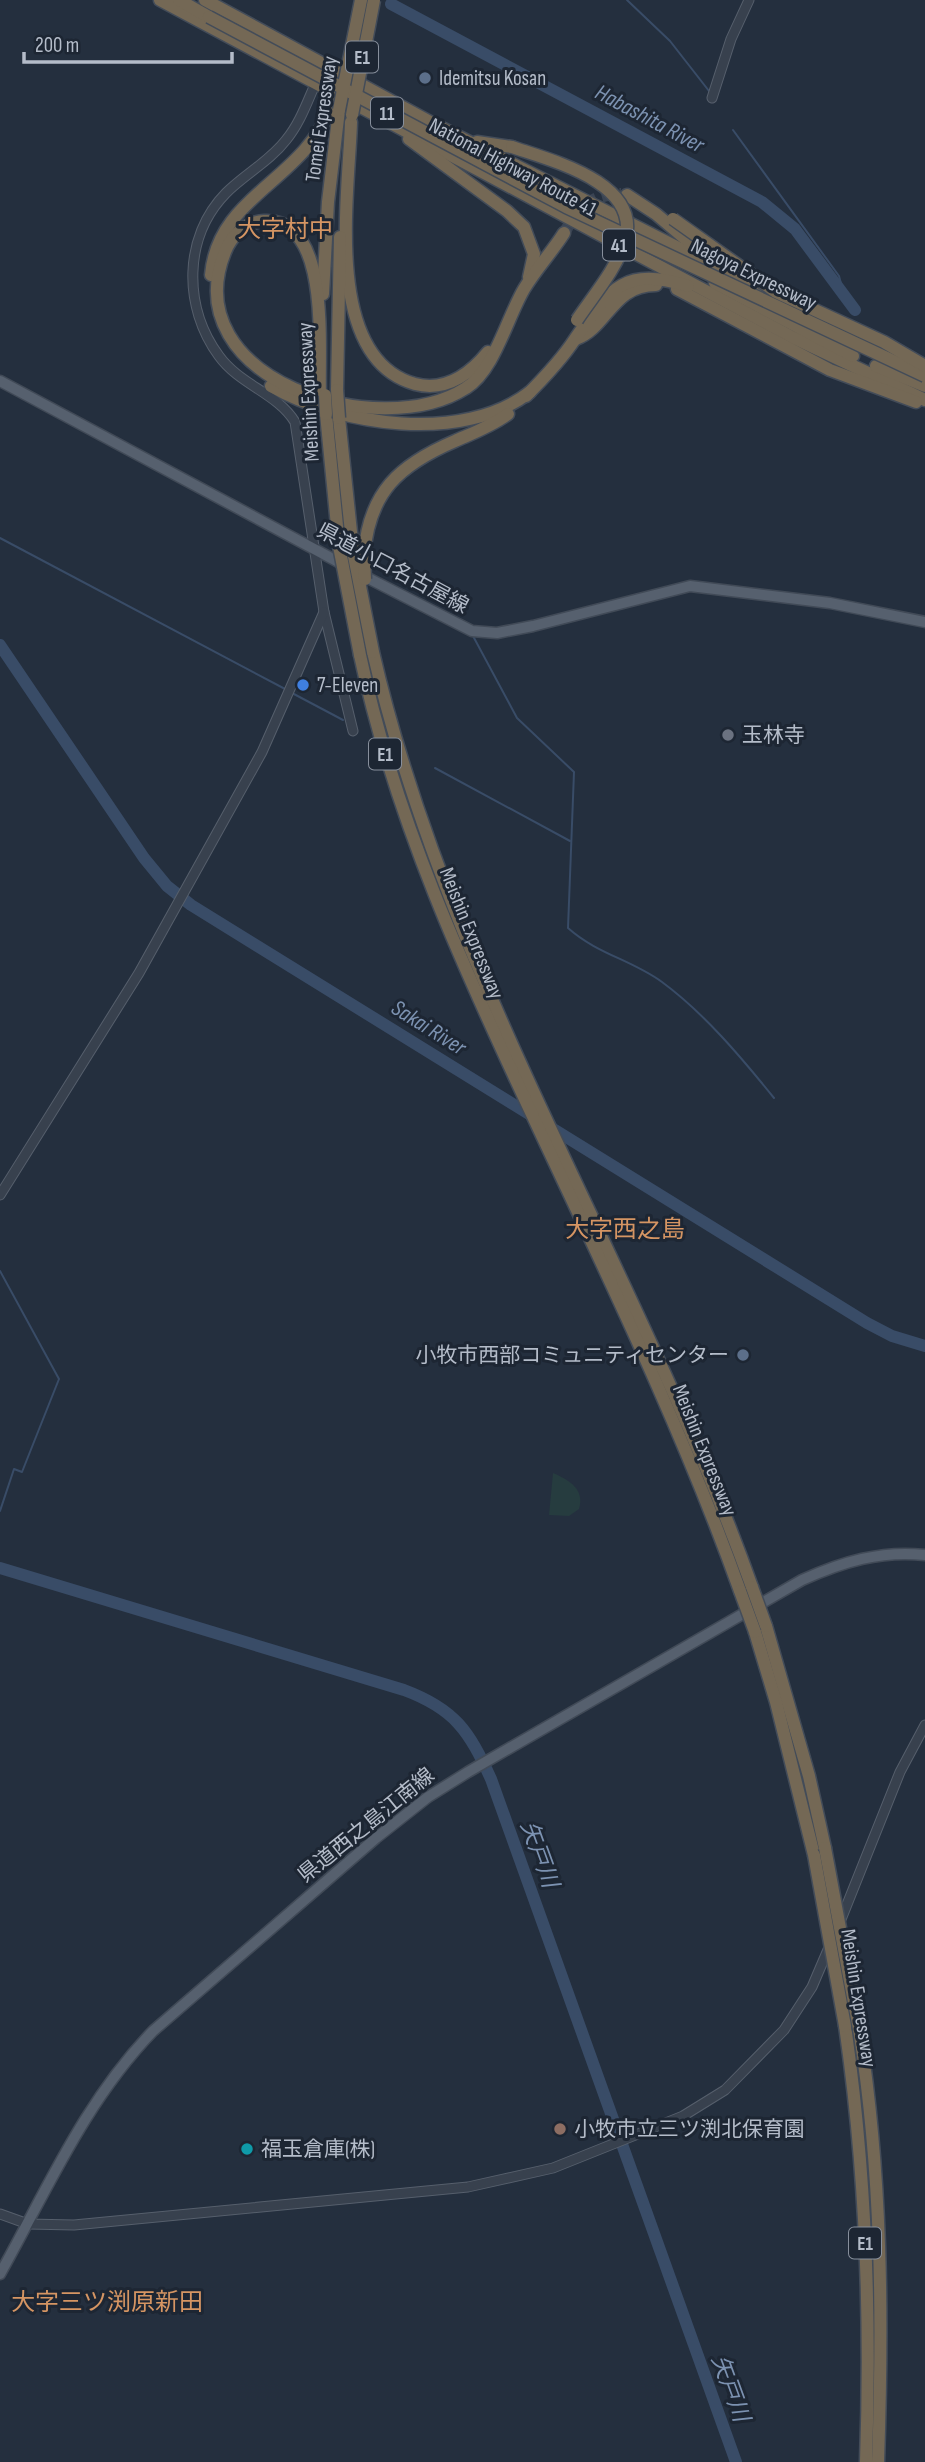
<svg xmlns="http://www.w3.org/2000/svg" width="925" height="2462" font-family="'Sofia Sans Condensed','Noto Sans JP',sans-serif">
  <rect width="100%" height="100%" fill="#242f3e"/>
  <!-- green -->
  <path fill="#263c3f" d="M553 1473C569 1480 585 1489 579 1509L569 1516 549 1515Z"/>
  <g fill="none" stroke-linecap="round" stroke-linejoin="round">
    <!-- stream -->
    <g stroke="#394c67" stroke-width="2">
      <path d="M627 0 670 41 709 91"/>
      <path d="M733 130 839 276 844 295"/>
      <path d="M0 538 287 690"/>
      <path d="M473 636 517 718 574 772 568 928C597 954 632 960 662 982 704 1013 741 1057 774 1098"/>
      <path d="M292 693 343 720"/>
      <path d="M435 768 570 841"/>
      <path d="M0 1271 59 1379 22 1472 14 1469 0 1511"/>
    </g>
    <!-- river -->
    <g stroke="#394c67" stroke-width="12">
      <path d="M391 4 762 202 795 229 855 310"/>
      <path d="M0 645 144 858 167 886 191 905 867 1323 892 1336 925 1346"/>
      <path d="M0 1568 404 1690C455 1709 469 1731 491 1779L736 2462"/>
    </g>
    <!-- highway-tunnel -->
    <path stroke="#3a4453" stroke-width="12" stroke-dasharray="12 6" stroke-linecap="butt" d="M564 233C579 208 590 194 621 194"/>
    <defs>
      <g id="minor">
        <path d="M318 78C308 99 301 122 286 140 270 161 245 174 226 193 183 237 183 307 219 356 240 385 277 393 295 422L324 612 353 731"/>
        <path d="M712 98 731 39 749 0"/>
        <path d="M0 1195 139 973 262 752 324 612"/>
        <path d="M840 1922 900 1772 925 1725"/>
        <path d="M0 2214 28 2224 74 2225 468 2187 553 2168 683 2116 725 2090 784 2030 812 1987 830 1945"/>
      </g>
      <g id="major">
        <path d="M0 381 346 566"/>
        <path d="M360 574 472 631 497 633 533 626 690 586 830 603 925 622"/>
        <path d="M0 2274C47 2190 85 2101 153 2031L376 1838 428 1797 468 1772 802 1580C842 1562 881 1550 925 1555"/>
      </g>
      <g id="highway">
        <path d="M160 0 792 337 925 400"/>
        <path d="M179 0 209 17"/>
        <path d="M205 0 432 123 781 300"/>
        <path d="M351 122C349 193 322 358 415 384 446 392 470 374 488 352"/>
        <path d="M409 139 507 211 524 227 534 254 529 277"/>
        <path d="M477 142 512 147"/>
        <path d="M627 195 656 214 714 263"/>
        <path d="M211 275C218 194 304 182 331 106"/>
        <path d="M715 283 853 356"/>
        <path d="M677 289 830 370 916 402"/>
        <path d="M323 294 328 202 339 110"/>
        <path d="M576 339C608 327 612 285 656 285"/>
        <path d="M876 366 925 386"/>
        <path d="M271 386C341 426 463 444 530 392"/>
        <path d="M337 390 340 237"/>
        <path d="M320 394C318 351 332 217 264 221 246 222 231 236 225 252 174 379 379 444 466 388 494 371 507 318 524 289 536 269 552 252 564 233"/>
        <path d="M526 396C543 379 562 359 575 339 610 289 623 266 688 286"/>
        <path d="M326 414 339 546"/>
        <path d="M339 418 353 551"/>
        <path d="M364 555C369 492 399 465 455 441 473 433 492 426 508 414"/>
        <path d="M373 652C449 983 639 1270 752 1587"/>
        <path d="M360 655C395 820 466 974 537 1125 609 1279 683 1431 740 1591"/>
        <path d="M766 1626 809 1776 825 1848"/>
        <path d="M755 1632 776 1702 814 1855"/>
        <path d="M845 2026C866 2170 871 2316 866 2462"/>
        <path d="M859 2029C882 2172 883 2318 878 2462"/>
      </g>
    </defs>
    <!-- minor casing -->
    <use href="#minor" stroke="#565f6c" stroke-width="11"/>
    <!-- major casing -->
    <use href="#major" stroke="#414a57" stroke-width="13"/>
    <!-- highway casing -->
    <use href="#highway" stroke="#434c59" stroke-width="15"/>
    <!-- minor -->
    <use href="#minor" stroke="#38414e" stroke-width="9"/>
    <!-- major -->
    <use href="#major" stroke="#56606e" stroke-width="10"/>
    <!-- highway -->
    <use href="#highway" stroke="#746855" stroke-width="12"/>
    <defs>
      <g id="highway-bridge">
        <path d="M209 17 566 207 925 376"/>
        <path d="M339 110 361 0"/>
        <path d="M352 115 374 0"/>
        <path d="M512 147C553 161 642 183 625 241 616 270 593 296 577 320"/>
        <path d="M673 219 776 292 884 342 925 366"/>
        <path d="M337 390 339 418"/>
        <path d="M325 395 326 414"/>
        <path d="M339 546 360 655"/>
        <path d="M353 551 373 652"/>
        <path d="M364 555 365 579"/>
        <path d="M752 1587 766 1626"/>
        <path d="M740 1591 755 1632"/>
        <path d="M825 1848 859 2029"/>
        <path d="M814 1855 845 2026"/>
      </g>
    </defs>
    <!-- highway-bridge casing -->
    <use href="#highway-bridge" stroke="#434c59" stroke-width="15" stroke-linecap="butt"/>
    <!-- highway-bridge -->
    <use href="#highway-bridge" stroke="#746855" stroke-width="12"/>
  </g>
  <!-- markers -->
  <g fill="#5c6f8a" stroke="#1d2633" stroke-width="2.5">
    <circle cx="425" cy="78" r="7"/>
    <circle cx="743" cy="1355" r="7"/>
  </g>
  <circle fill="#3f7fe0" stroke="#1d2633" stroke-width="2.5" cx="303" cy="685" r="7"/>
  <circle fill="#6b7280" stroke="#1d2633" stroke-width="2.5" cx="728" cy="735" r="7"/>
  <circle fill="#8d6e63" stroke="#1d2633" stroke-width="2.5" cx="560" cy="2129" r="7"/>
  <circle fill="#0f9aa8" stroke="#1d2633" stroke-width="2.5" cx="247" cy="2149" r="7"/>
  <g text-anchor="middle" stroke-width="6" stroke-linejoin="round" paint-order="stroke">
    <!-- shield labels -->
    <g fill="#1d2633" stroke="#878f9c" stroke-width="2">
      <rect x="346" y="41.5" width="32" height="31" rx="5"/>
      <rect x="371" y="97.5" width="32" height="31" rx="5"/>
      <rect x="603" y="229.5" width="32" height="31" rx="5"/>
      <rect x="369" y="738.5" width="32" height="31" rx="5"/>
      <rect x="849" y="2227.5" width="32" height="31" rx="5"/>
    </g>
    <g font-size="19" font-weight="bold" fill="#b4bcc9">
      <text x="362" y="64">E1</text>
      <text x="387" y="120">11</text>
      <text x="619" y="252">41</text>
      <text x="385" y="761">E1</text>
      <text x="865" y="2250">E1</text>
    </g>
    <!-- poi labels -->
    <g font-size="21" fill="#b4bcc9" stroke="#1d2633" text-anchor="start">
      <text x="439" y="85">Idemitsu Kosan</text>
      <text x="317" y="692">7-Eleven</text>
      <text x="742" y="742">玉林寺</text>
      <text x="729" y="1362" text-anchor="end">小牧市西部コミュニティセンター</text>
      <text x="574" y="2136">小牧市立三ツ渕北保育園</text>
      <text x="261" y="2156">福玉倉庫(株)</text>
    </g>
    <!-- street labels -->
    <g font-size="21" fill="#b4bcc9" stroke="#1d2633">
      <text transform="translate(321 119) rotate(-82)" y="7">Tomei Expressway</text>
      <text transform="translate(513 167) rotate(28)" y="7">National Highway Route 41</text>
      <text transform="translate(754 274) rotate(26)" y="7">Nagoya Expressway</text>
      <text transform="translate(308 392) rotate(-93)" y="7">Meishin Expressway</text>
      <text transform="translate(393 568) rotate(28)" y="7">県道小口名古屋線</text>
      <text transform="translate(472 933) rotate(68)" y="7">Meishin Expressway</text>
      <text transform="translate(705 1450) rotate(68)" y="7">Meishin Expressway</text>
      <text transform="translate(366 1825) rotate(-39)" y="7">県道西之島江南線</text>
      <text transform="translate(859 1998) rotate(81)" y="7">Meishin Expressway</text>
    </g>
    <!-- water labels -->
    <g font-size="23" font-style="italic" fill="#7c92b1" stroke="#1d2633">
      <text transform="translate(650 118) rotate(28)" y="8">Habashita River</text>
      <text transform="translate(429 1027) rotate(32)" y="8">Sakai River</text>
      <text transform="translate(540 1854) rotate(70)" y="8">矢戸川</text>
      <text transform="translate(731 2388) rotate(70)" y="8">矢戸川</text>
    </g>
    <!-- quarter labels -->
    <g font-size="24" fill="#d59563" stroke="#1d2633">
      <text x="285" y="237">大字村中</text>
      <text x="625" y="1237">大字西之島</text>
      <text x="107" y="2310">大字三ツ渕原新田</text>
    </g>
  </g>
  <!-- scale -->
  <path d="M24 52v10h208v-10" fill="none" stroke="#b4bcc9" stroke-width="3.5"/>
  <text x="35" y="52" font-size="21" fill="#b4bcc9" stroke="#1d2633" stroke-width="5" paint-order="stroke">200 m</text>
</svg>
